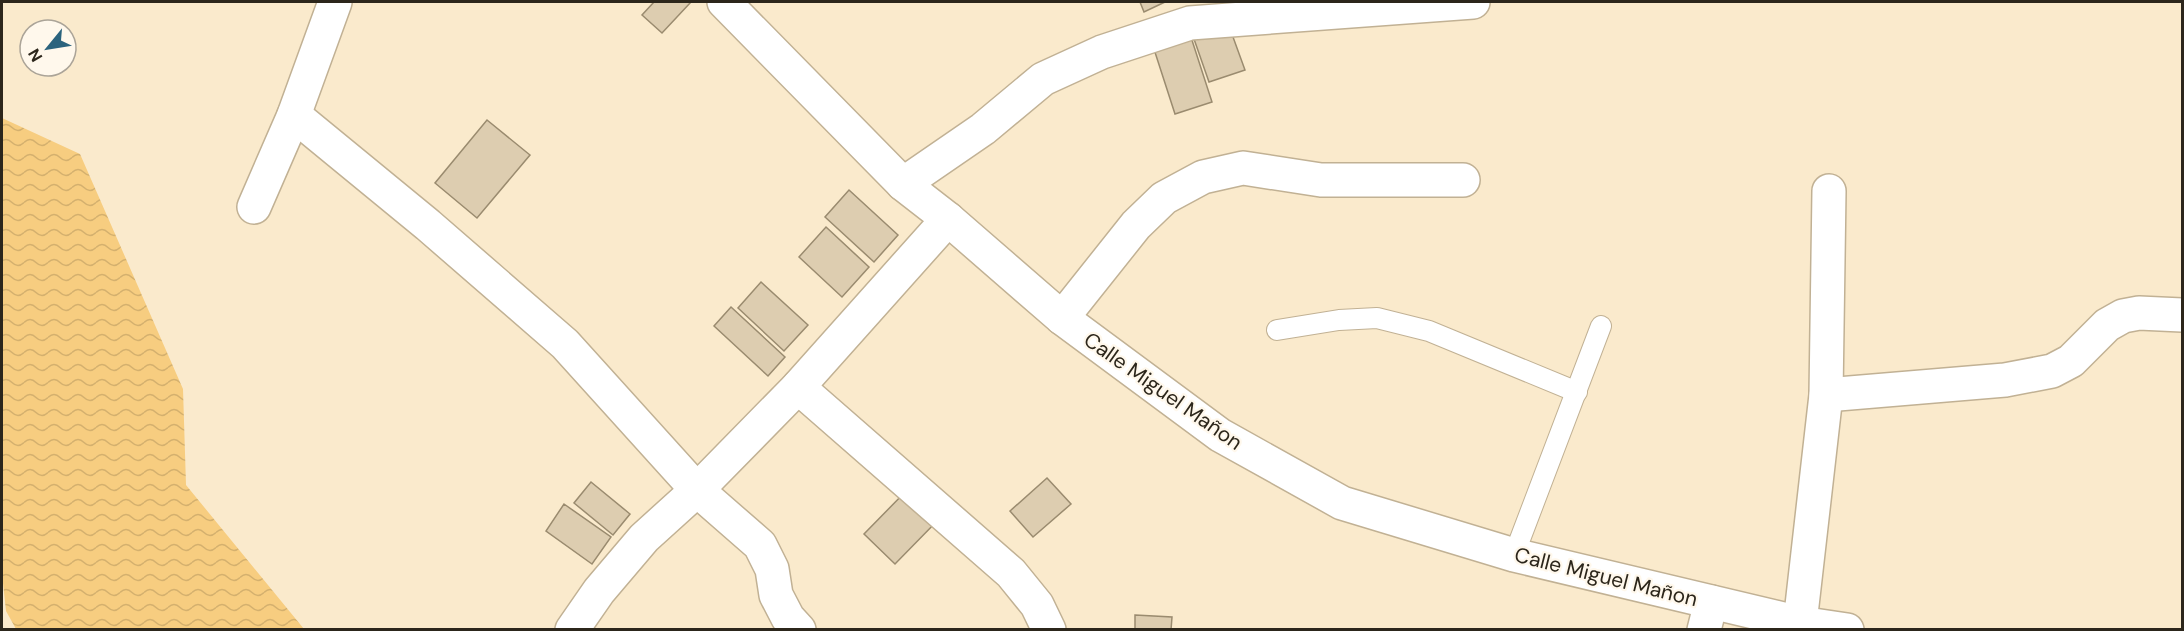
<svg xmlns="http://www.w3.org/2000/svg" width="2184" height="631" font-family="'DM Sans',sans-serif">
  <defs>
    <pattern id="water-waves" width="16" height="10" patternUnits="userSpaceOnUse" patternTransform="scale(1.5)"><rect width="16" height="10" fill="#f7cd80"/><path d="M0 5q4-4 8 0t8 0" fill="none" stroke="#d4b06e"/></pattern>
  </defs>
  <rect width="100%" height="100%" fill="#faeacc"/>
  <!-- water -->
  <path fill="url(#water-waves)" d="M2 118 80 154 183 389 186 485 304 629H16L6 611 2 574Z"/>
  <!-- building -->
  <g fill="#ddcdb0" stroke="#9a8b6f" stroke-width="1.5">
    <path d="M654 2H691L662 33 642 15Z"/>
    <path d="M1140 2H1165L1144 12Z"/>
    <path d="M1229 26 1245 70 1209 82 1194 39Z"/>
    <path d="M1189 31 1212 102 1175 114 1152 43Z"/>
    <path d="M487 120 530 155 477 218 435 183Z"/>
    <path d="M849 190 898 235 874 262 825 217Z"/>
    <path d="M826 227 869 267 842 297 799 257Z"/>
    <path d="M761 282 808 325 784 351 738 308Z"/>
    <path d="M731 307 785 357 768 376 714 326Z"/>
    <path d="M1047 478 1071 504 1033 537 1010 511Z"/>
    <path d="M591 482 630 514 613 535 574 503Z"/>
    <path d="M909 488 939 519 895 564 864 534Z"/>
    <path d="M564 504 611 537 592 564 546 531Z"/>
    <path d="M1135 615 1172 617 1171 630H1135Z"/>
  </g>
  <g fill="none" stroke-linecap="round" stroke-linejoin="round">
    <defs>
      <g id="service">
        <path d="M1277 330 1339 320 1377 318 1429 331 1577 392"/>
        <path d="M1514 555 1601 326"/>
      </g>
      <g id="minor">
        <path d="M724 2 903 184 948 219 1062 318 1220 435 1342 503 1514 555 1800 623 1847 630"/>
        <path d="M294 115 428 225 565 344 697 490 760 545 772 569 776 595 788 618 799 630"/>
        <path d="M903 184 983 129 1043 79 1102 52 1190 23 1473 2"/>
        <path d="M254 207 294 115 335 2"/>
        <path d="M1062 318 1136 225 1164 198 1203 177 1243 168 1321 180H1463"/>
        <path d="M798 387 1011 573 1037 605 1049 630"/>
        <path d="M1826 395 2005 380 2052 371 2071 361 2107 325 2123 316 2139 313 2182 315"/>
        <path d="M1800 623 1826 395 1829 191"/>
        <path d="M572 630 599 591 644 538 697 490 798 387 948 219"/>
        <path d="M1704 630 1711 602"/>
      </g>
    </defs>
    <!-- service casing -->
    <use href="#service" stroke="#c1b194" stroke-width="22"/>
    <!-- minor casing -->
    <use href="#minor" stroke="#c1b194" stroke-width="36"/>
    <!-- service -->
    <use href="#service" stroke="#fff" stroke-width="20"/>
    <!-- minor -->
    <use href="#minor" stroke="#fff" stroke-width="33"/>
  </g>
  <g text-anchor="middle" stroke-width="4.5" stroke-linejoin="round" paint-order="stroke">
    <!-- street labels -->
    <g font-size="21" fill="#2c261b" stroke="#fff8ec">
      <text transform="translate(1163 391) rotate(35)" y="7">Calle Miguel Mañon</text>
      <text transform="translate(1606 577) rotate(14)" y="7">Calle Miguel Mañon</text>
    </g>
  </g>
  <!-- border -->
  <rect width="2184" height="631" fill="none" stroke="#2c261b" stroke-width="6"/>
  <!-- north arrow -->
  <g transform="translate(48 48) rotate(240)"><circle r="28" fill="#fff8ec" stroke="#aba498" stroke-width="1.5"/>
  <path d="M0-4.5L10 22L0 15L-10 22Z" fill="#2b637d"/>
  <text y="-9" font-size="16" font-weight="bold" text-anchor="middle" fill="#2c261b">N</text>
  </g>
</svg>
